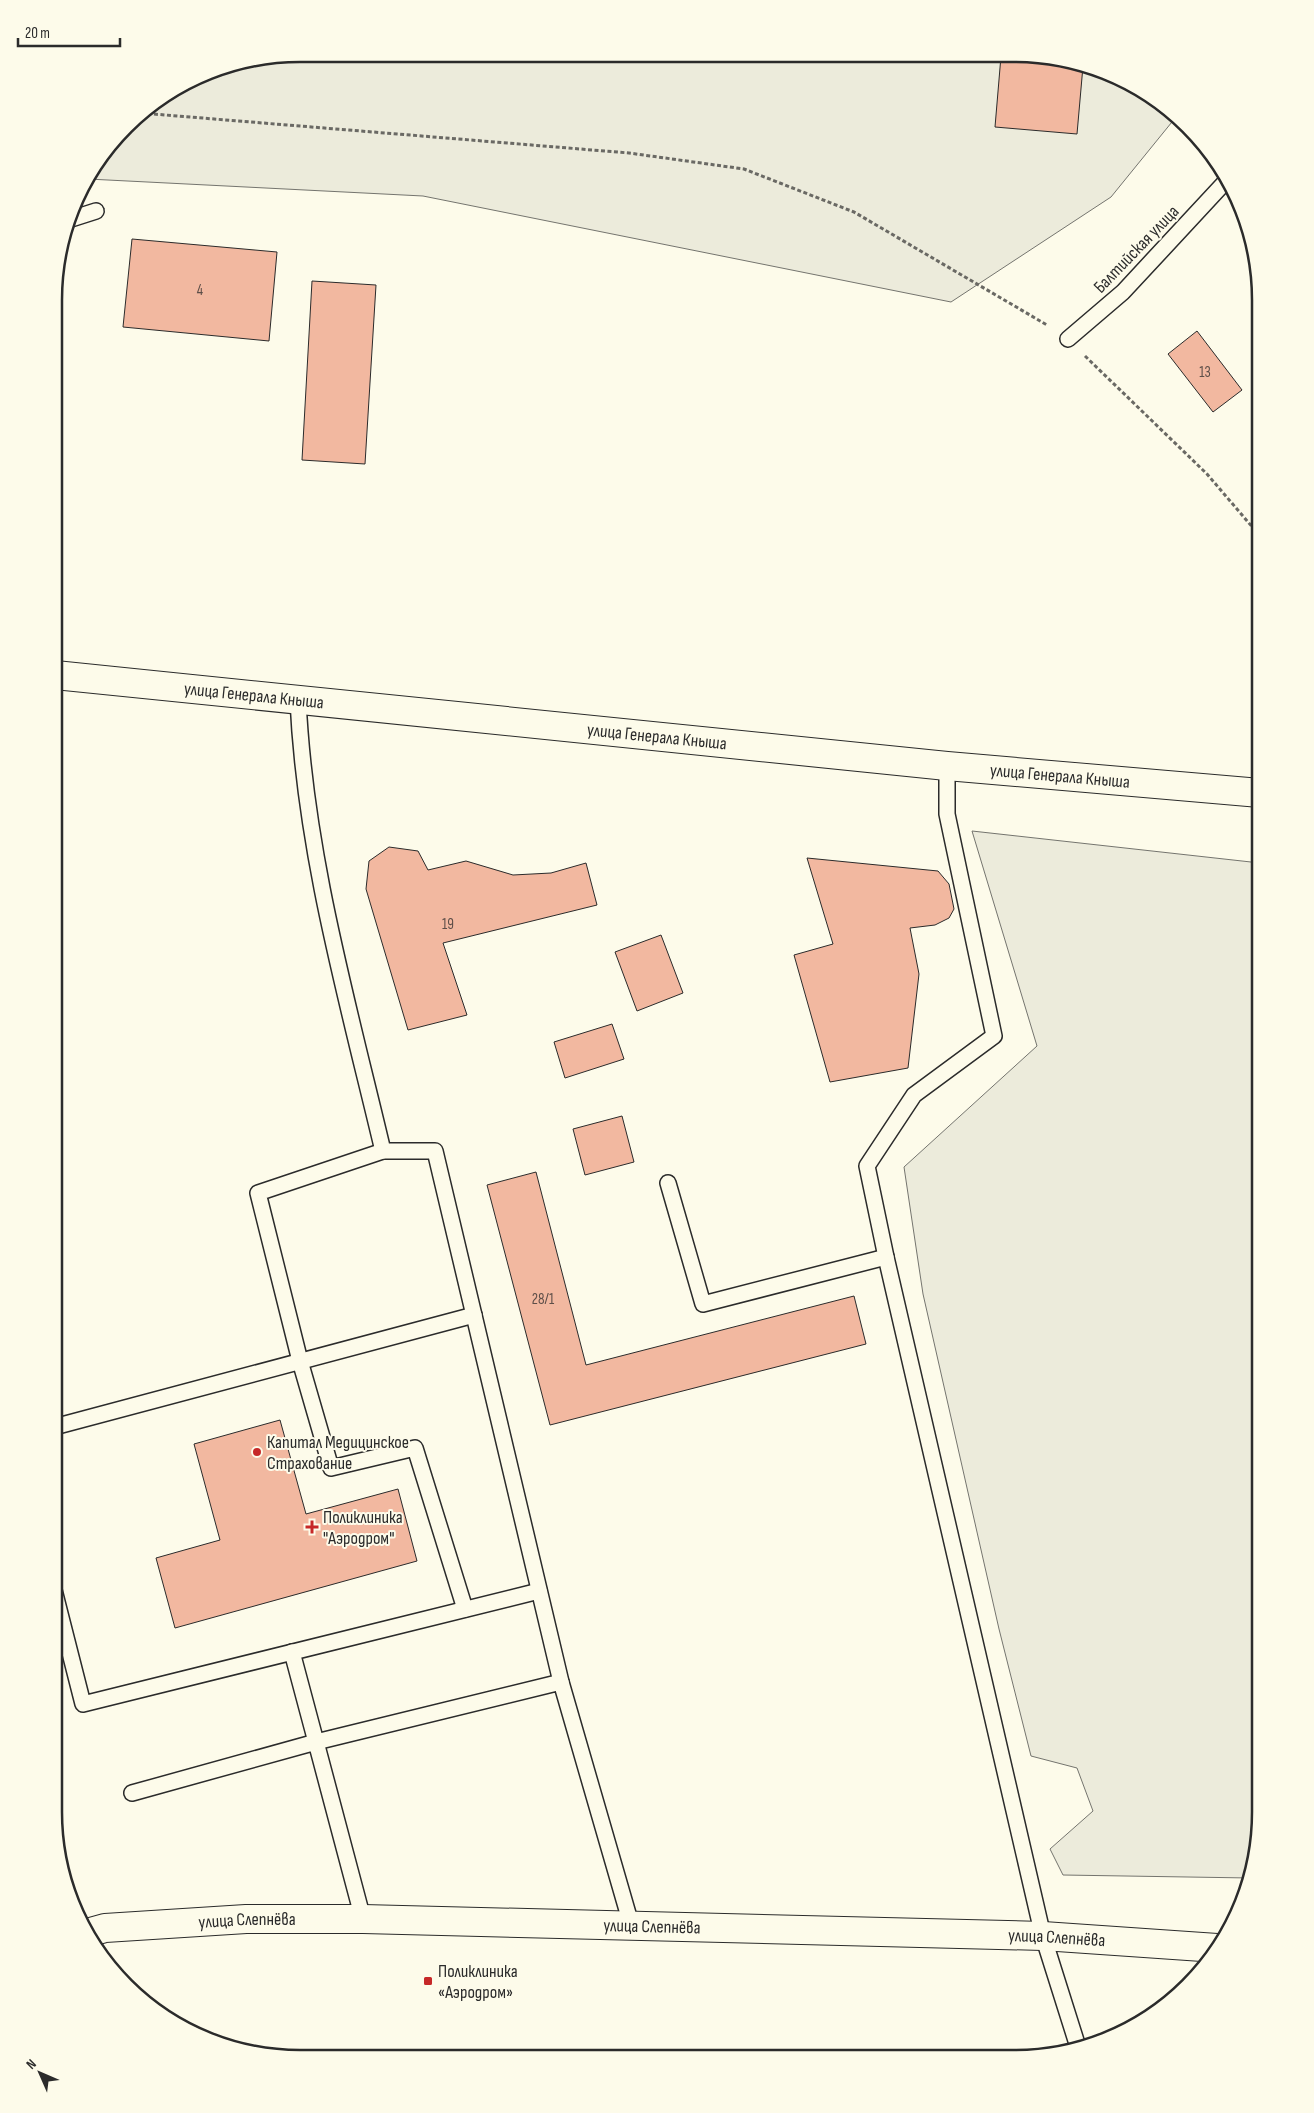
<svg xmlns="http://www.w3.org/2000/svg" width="1314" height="2113" font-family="'Sofia Sans Condensed',sans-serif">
  <rect width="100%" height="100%" fill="#fdfbea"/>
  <!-- green -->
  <g fill="#ecebdb" stroke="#74746e">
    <path d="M300 54 1046 56 1108 73 1164 105 1176 117 1111 197 951 302 423 196 88 179 138 115 206 72Z"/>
    <path d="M972 831 1260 863V1829L1250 1878 1063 1875 1050 1849 1093 1811 1077 1768 1031 1756 999 1629 923 1294 904 1167 1037 1046Z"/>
  </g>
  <!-- building -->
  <g fill="#f2b8a0" stroke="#2b2b2b">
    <path d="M1001 56H1046L1083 66 1077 134 995 127Z"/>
    <path d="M132 239 277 252 269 341 123 327Z"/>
    <path d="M312 281 376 285 365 464 302 460Z"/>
    <path d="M1197 331 1242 390 1213 412 1168 354Z"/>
    <path d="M389 847 418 851 428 870 466 861 513 875 551 873 586 863 597 905 443 943 467 1015 408 1030 366 889 369 861Z"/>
    <path d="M807 858 938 871 949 884 954 909 949 918 935 925 910 928 919 974 908 1068 830 1082 794 955 833 944Z"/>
    <path d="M661 935 683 993 637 1011 615 952Z"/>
    <path d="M612 1024 624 1059 565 1078 554 1042Z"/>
    <path d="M622 1116 634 1162 585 1175 573 1129Z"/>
    <path d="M536 1172 586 1365 854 1296 866 1344 550 1425 487 1185Z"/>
    <path d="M280 1420 306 1514 398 1489 417 1561 175 1628 156 1558 220 1540 194 1444Z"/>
  </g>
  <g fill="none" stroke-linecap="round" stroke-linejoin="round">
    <defs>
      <g id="service">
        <path d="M71 219 96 211"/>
        <path d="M1068 339 1123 292 1227 180"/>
        <path d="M298 700C305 853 348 1003 383 1151H435L561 1682"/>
        <path d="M947 766V814L994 1036 914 1095 867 1166 886 1257 1043 1936 1078 2047"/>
        <path d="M383 1151 258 1193 300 1361 331 1468 415 1448 465 1609"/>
        <path d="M668 1183 703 1304 886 1257"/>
        <path d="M54 1427 474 1315"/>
        <path d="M54 1590 83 1704 539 1591"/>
        <path d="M292 1652 316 1742 561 1682 631 1924"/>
        <path d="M132 1793 316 1742 363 1919"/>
      </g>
      <g id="minor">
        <path id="s1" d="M87 1933 105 1928 246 1919H363L1043 1936 1217 1948"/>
      </g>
      <g id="tertiary">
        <path id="s2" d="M55 675 947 766 1260 793"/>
      </g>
    </defs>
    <!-- service casing -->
    <use href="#service" stroke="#2b2b2b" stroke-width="18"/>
    <!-- minor casing -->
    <use href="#minor" stroke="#2b2b2b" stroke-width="30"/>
    <!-- tertiary casing -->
    <use href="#tertiary" stroke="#2b2b2b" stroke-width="30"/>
    <!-- path -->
    <g stroke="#6a6964" stroke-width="3" stroke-dasharray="4 2.5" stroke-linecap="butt">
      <path d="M141 113 629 153 744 169 854 212 1047 325"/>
      <path d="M1085 356 1207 474 1260 536"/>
    </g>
    <!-- service -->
    <use href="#service" stroke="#fdfbea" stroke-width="15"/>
    <!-- minor -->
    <use href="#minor" stroke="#fdfbea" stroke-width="28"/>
    <!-- tertiary -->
    <use href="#tertiary" stroke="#fdfbea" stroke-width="28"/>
  </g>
  <!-- markers -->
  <g fill="#c62828" stroke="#fdfbea" stroke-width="2">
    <circle cx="257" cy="1452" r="5"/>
    <path d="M309.5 1519.5h5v5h5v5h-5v5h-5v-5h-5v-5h5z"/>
    <rect x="423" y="1976" width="10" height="10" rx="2.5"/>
  </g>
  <g text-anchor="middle" stroke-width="4" stroke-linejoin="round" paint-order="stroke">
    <!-- number labels -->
    <g font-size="15" fill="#5d4e48">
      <text x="200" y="295">4</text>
      <text x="1205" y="377">13</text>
      <text x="448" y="929">19</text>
      <text x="543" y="1304">28/1</text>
    </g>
    <!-- street labels -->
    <g font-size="18" fill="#2b2b2b" stroke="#fdfbea">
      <text transform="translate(1136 249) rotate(-46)" y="6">Балтийская улица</text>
      <text dy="6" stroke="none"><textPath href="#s2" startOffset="200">улица Генерала Кныша</textPath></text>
      <text dy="6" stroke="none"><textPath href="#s2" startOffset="605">улица Генерала Кныша</textPath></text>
      <text dy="6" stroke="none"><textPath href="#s2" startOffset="1010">улица Генерала Кныша</textPath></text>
      <text dy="6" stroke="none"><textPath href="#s1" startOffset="161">улица Слепнёва</textPath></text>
      <text dy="6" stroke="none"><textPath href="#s1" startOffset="566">улица Слепнёва</textPath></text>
      <text dy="6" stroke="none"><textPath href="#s1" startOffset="971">улица Слепнёва</textPath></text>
    </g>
    <!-- poi labels -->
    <g font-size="18" fill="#2b2b2b" stroke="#fdfbea" text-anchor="start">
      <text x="267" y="1448">Капитал Медицинское<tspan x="267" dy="21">Страхование</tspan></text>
      <text x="323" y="1523">Поликлиника<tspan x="323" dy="21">"Аэродром"</tspan></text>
      <text x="438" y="1977">Поликлиника<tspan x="438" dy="21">«Аэродром»</tspan></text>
    </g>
  </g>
  <!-- crop -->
  <path d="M0 0H1314V2113H0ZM300 62H1014A238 238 0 0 1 1252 300V1812A238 238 0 0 1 1014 2050H300A238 238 0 0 1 62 1812V300A238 238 0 0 1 300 62Z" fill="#fdfbea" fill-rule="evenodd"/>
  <path fill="none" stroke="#2b2b2b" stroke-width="2.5" d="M300 62H1014A238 238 0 0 1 1252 300V1812A238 238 0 0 1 1014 2050H300A238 238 0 0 1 62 1812V300A238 238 0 0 1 300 62Z"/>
  <!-- north arrow -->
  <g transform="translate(40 2073) rotate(315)" stroke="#fdfbea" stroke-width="4" paint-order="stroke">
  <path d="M0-4L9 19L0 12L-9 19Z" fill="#2b2b2b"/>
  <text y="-8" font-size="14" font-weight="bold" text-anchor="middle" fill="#2b2b2b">N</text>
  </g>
  <!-- scale -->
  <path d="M18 38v8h102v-8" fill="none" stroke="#2b2b2b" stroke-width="2.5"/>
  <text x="25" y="38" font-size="15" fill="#2b2b2b" stroke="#fdfbea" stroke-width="4" paint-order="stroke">20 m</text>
</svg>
